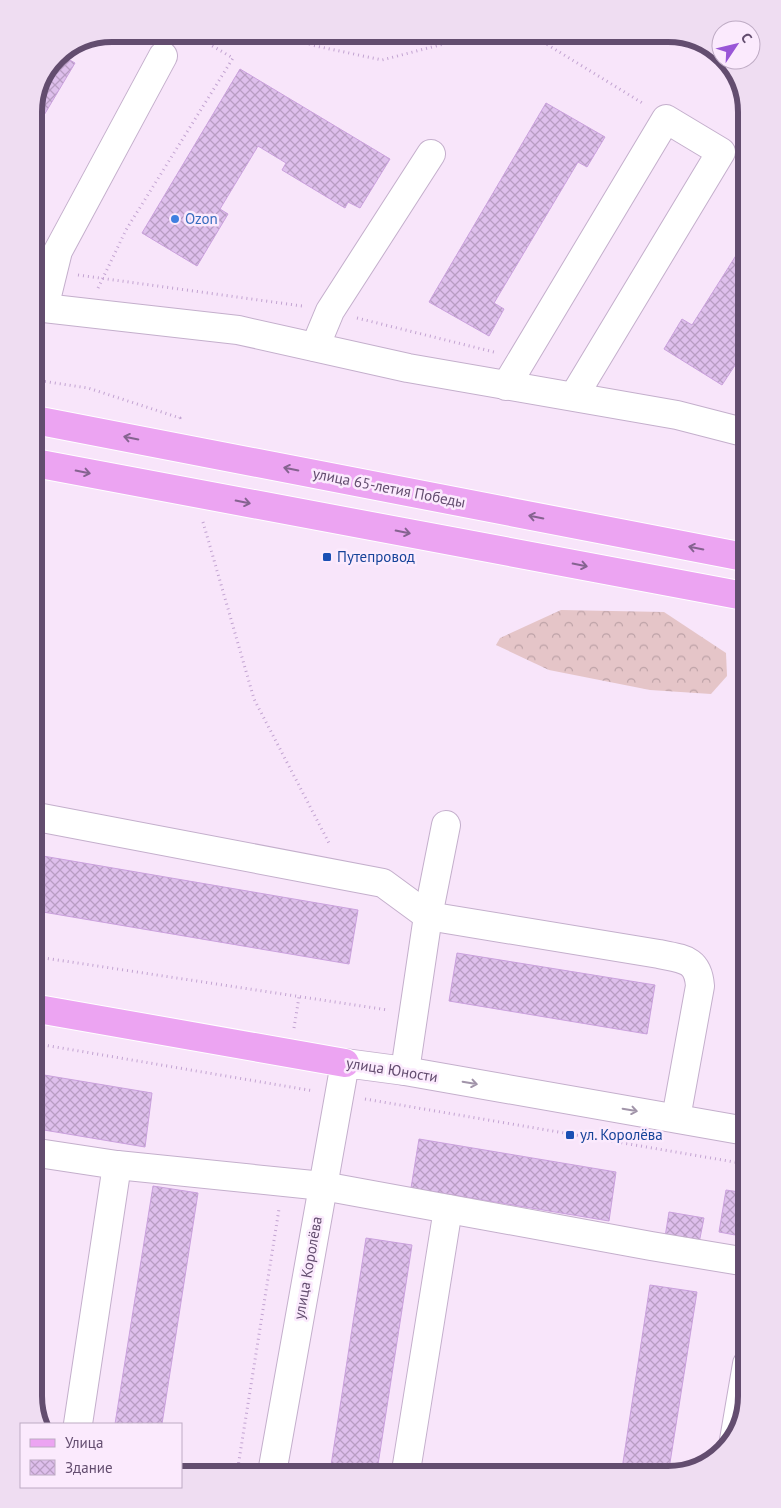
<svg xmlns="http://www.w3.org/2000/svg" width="781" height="1508" font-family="'PT Sans',sans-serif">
  <defs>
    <pattern id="forest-crowns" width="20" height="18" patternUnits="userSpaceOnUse" patternTransform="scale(1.25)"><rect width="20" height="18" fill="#e5c5c8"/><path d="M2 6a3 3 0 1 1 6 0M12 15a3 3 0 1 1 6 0" fill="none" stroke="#bda2a7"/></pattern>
    <pattern id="building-cross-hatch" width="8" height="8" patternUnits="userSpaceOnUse" patternTransform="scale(1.25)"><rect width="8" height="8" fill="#debfec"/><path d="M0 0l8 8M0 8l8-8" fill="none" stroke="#b89dc3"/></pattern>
  </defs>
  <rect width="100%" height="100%" fill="#f8e5fa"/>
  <!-- forest -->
  <path fill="url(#forest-crowns)" d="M561 610 664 612 726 653 727 676 711 694 650 690 549 670 496 645 500 638Z"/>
  <!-- building -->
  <g fill="url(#building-cross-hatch)" stroke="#caa1dd">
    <path d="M61 55 75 63 34 132V107L57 56Z"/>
    <path d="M240 69 390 159 360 208 348 202 345 208 282 170 286 163 258 146 220 209 228 214 197 266 142 233Z"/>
    <path d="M546 103 605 137 587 167 578 162 494 303 504 309 489 336 429 302Z"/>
    <path d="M742 246 743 353 722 385 664 349 682 319 692 325Z"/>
    <path d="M37 855 358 910 349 964 37 911Z"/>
    <path d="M457 953 655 985 647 1034 449 1001Z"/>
    <path d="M38 1074 152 1093 145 1147 38 1129Z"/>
    <path d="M419 1139 616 1172 609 1221 411 1188Z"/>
    <path d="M153 1186 198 1193 162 1424H115Z"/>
    <path d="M726 1190 746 1193V1237L719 1232Z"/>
    <path d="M669 1212 704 1218 699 1243 665 1237Z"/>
    <path d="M366 1238 412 1245 377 1471 330 1472Z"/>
    <path d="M650 1285 697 1292 669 1469H622Z"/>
  </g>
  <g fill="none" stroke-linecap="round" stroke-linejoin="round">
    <defs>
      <g id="minor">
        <path d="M35 307 238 330 408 368 677 415 743 432"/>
        <path d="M44 308 58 251 163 56"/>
        <path d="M315 347 330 311 431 154"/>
        <path d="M506 386 666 119 721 152 574 396"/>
        <path d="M37 817 383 883 428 916 659 954C682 959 698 958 700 986L676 1118"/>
        <path d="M405 1071 428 916 446 825"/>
        <path d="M38 1153 117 1165 78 1424"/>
        <path d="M117 1165 323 1186 651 1246 747 1262"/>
        <path d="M734 1440 747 1364"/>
        <path d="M406 1471 448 1209"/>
        <path d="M272 1473 345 1063 405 1071 746 1131"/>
      </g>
      <g id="major">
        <path d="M35 420 744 557"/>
        <path d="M35 463 744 596"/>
        <path d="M38 1009 345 1063"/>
      </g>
    </defs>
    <!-- minor casing -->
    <use href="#minor" stroke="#c4afcc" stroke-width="30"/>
    <!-- major casing -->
    <use href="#major" stroke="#fff" stroke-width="30"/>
    <!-- path -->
    <g stroke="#c2a3d1" stroke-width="3" stroke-dasharray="1 4" stroke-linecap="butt">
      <path d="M292 34 311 45 382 60 482 34"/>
      <path d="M530 34 644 104"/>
      <path d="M78 275 302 306"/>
      <path d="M98 288 126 230 233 58 204 41 208 34"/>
      <path d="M357 318 494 352"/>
      <path d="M35 380 88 388 180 418 179 420"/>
      <path d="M203 522 254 699 330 845"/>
      <path d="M38 957 388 1010"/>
      <path d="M294 1028 299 997"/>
      <path d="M38 1044 314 1091"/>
      <path d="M365 1099 746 1164"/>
      <path d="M237 1473 279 1209"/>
    </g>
    <!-- minor -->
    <use href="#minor" stroke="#fff" stroke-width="28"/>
    <!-- major -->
    <use href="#major" stroke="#eca4f2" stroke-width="28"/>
  </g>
  <!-- one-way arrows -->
  <defs><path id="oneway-shaft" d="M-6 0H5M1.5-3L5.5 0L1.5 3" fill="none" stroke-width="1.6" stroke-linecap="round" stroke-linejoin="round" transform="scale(1.25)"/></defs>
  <g stroke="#856390">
    <use href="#oneway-shaft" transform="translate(131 438) rotate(-169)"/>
    <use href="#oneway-shaft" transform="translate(291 469) rotate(-169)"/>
    <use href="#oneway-shaft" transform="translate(83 472) rotate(11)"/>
    <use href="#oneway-shaft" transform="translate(243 502) rotate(11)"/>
    <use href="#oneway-shaft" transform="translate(536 517) rotate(-169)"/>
    <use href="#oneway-shaft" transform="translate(403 532) rotate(11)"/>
    <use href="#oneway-shaft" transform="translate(696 548) rotate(-169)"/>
    <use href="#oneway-shaft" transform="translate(580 565) rotate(11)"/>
  </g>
  <g stroke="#a194a9">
    <use href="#oneway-shaft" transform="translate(470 1083) rotate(10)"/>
    <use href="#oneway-shaft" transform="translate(630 1110) rotate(10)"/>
  </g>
  <!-- markers -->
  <circle fill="#3f7fe0" stroke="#fbeafd" stroke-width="2" cx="175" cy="219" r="5"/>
  <g fill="#1a4fb4" stroke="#fbeafd" stroke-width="2">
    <rect x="322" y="552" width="10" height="10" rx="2.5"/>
    <rect x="565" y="1130" width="10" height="10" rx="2.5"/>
  </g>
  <g text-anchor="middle" stroke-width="5" stroke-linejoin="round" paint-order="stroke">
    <!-- shop labels -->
    <g font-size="15" fill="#366cbe" stroke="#fbeafd" text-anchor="start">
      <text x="185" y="224">Ozon</text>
    </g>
    <!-- street labels -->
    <g font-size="15" fill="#634d6f" stroke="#fbeafd">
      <text transform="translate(389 488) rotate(11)" y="5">улица 65-летия Победы</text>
      <text transform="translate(392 1070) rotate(9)" y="5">улица Юности</text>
      <text transform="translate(308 1268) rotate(-80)" y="5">улица Королёва</text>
    </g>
    <!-- transit labels -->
    <g font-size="15" fill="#164399" stroke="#fbeafd" text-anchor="start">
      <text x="337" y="562">Путепровод</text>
      <text x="580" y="1140">ул. Королёва</text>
    </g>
  </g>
  <!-- crop -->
  <path d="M0 0H781V1508H0ZM112 42H668A70 70 0 0 1 738 112V1396A70 70 0 0 1 668 1466H112A70 70 0 0 1 42 1396V112A70 70 0 0 1 112 42Z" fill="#efddf2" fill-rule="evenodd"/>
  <path fill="none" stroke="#634d6f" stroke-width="6" d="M112 42H668A70 70 0 0 1 738 112V1396A70 70 0 0 1 668 1466H112A70 70 0 0 1 42 1396V112A70 70 0 0 1 112 42Z"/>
  <!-- legend -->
  <rect x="20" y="1423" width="162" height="65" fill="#fbeafd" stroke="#beabc4"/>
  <rect x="30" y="1439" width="25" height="8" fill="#eca4f2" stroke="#beabc4"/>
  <text x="65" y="1448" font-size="15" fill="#634d6f">Улица</text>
  <rect x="30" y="1460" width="25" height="15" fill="url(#building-cross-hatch)" stroke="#beabc4"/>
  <text x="65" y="1473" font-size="15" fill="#634d6f">Здание</text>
  <!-- north arrow -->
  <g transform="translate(736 45) rotate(55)"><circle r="24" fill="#fbeafd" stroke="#beabc4"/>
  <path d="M0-4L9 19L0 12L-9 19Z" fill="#9956d7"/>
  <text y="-8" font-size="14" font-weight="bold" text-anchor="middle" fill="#634d6f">С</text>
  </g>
</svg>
